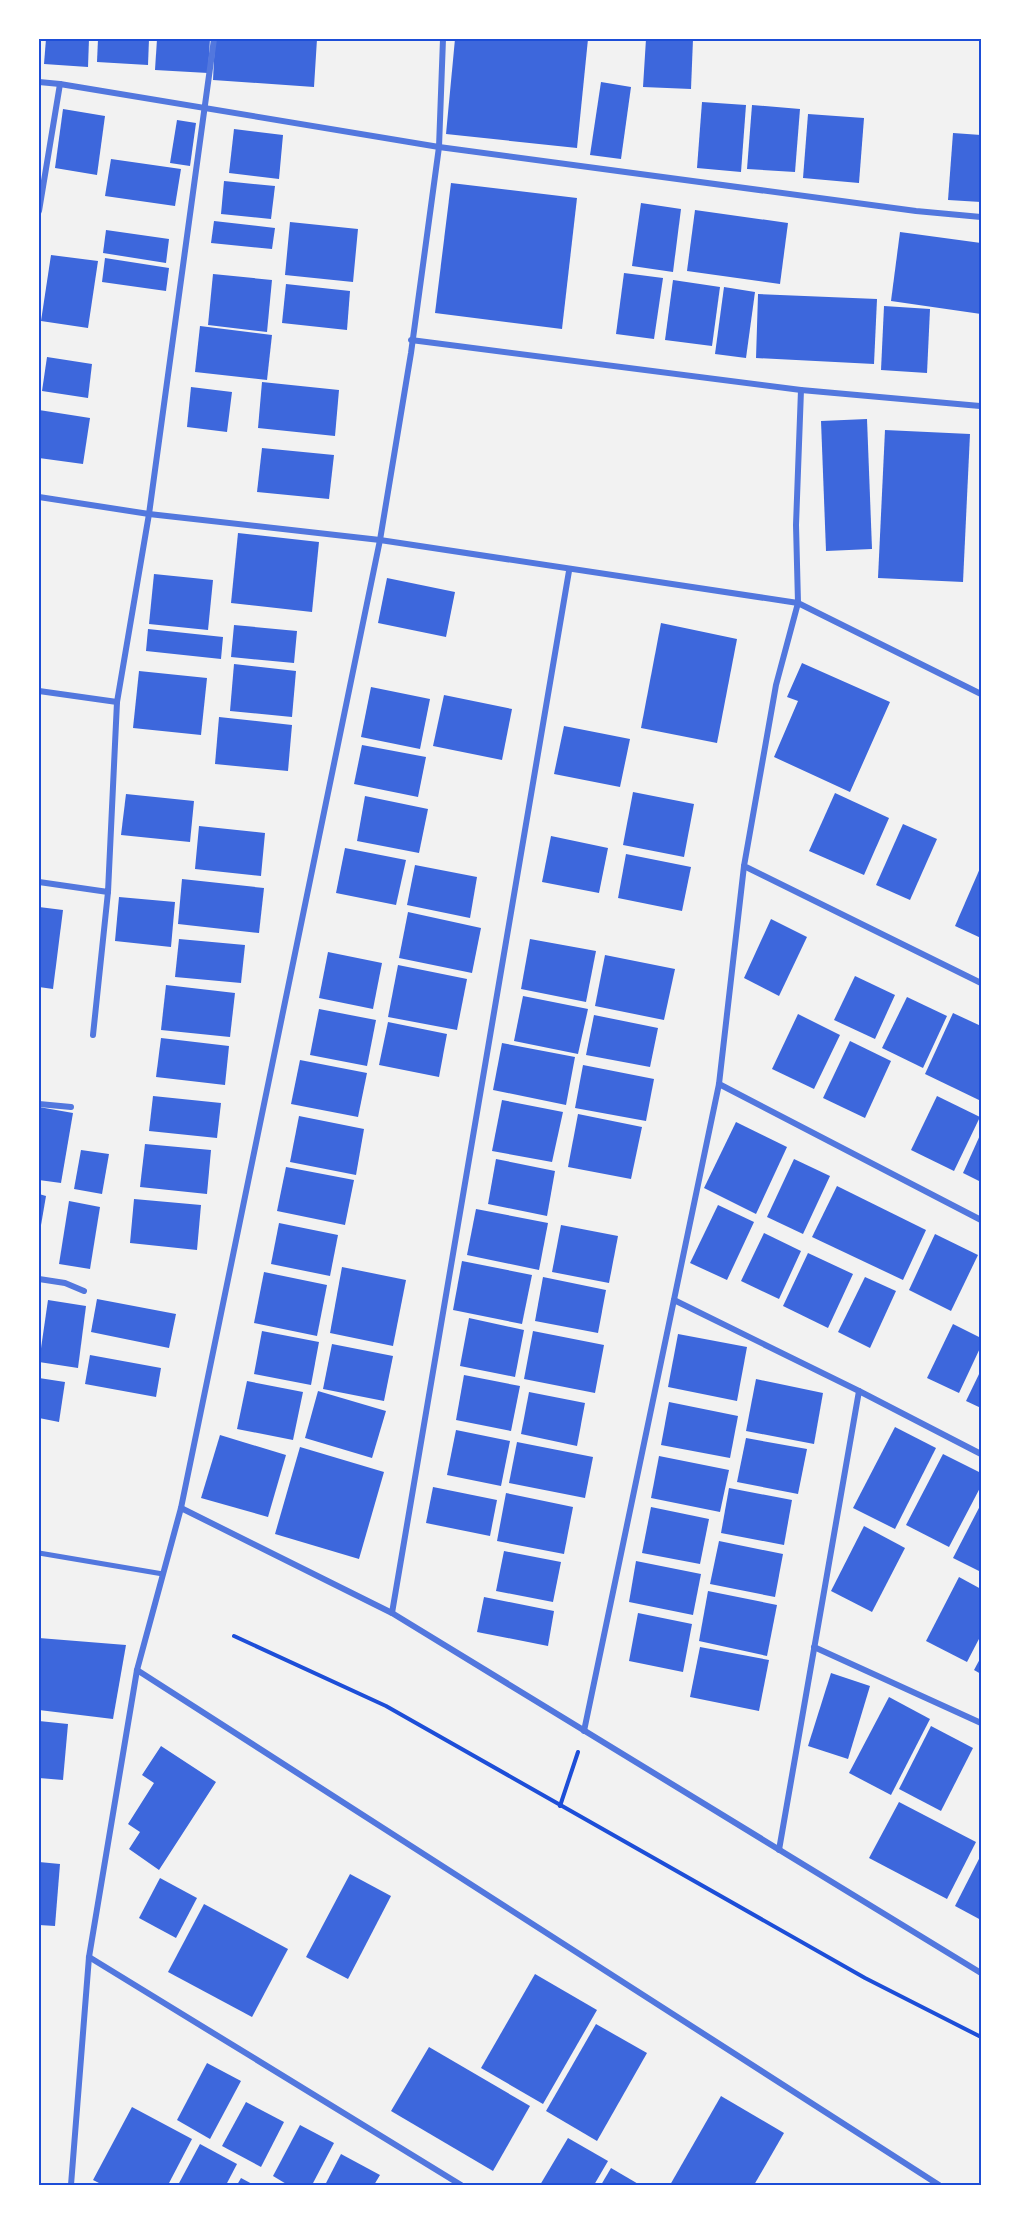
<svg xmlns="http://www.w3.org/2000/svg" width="1020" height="2224" font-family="Signika,sans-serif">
  <rect width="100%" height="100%" fill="#f2f2f2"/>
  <!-- building -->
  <g fill="#3d67dc">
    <path d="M46 39H89L88 67 44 64Z"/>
    <path d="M98 39H149L148 65 97 62Z"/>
    <path d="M157 39H210L208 73 155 70Z"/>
    <path d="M215 39H317L314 87 213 80Z"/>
    <path d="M455 39H588L577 148 446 134Z"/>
    <path d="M646 39H693L691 89 643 87Z"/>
    <path d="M601 82 631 87 621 159 590 155Z"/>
    <path d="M702 102 746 105 741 172 697 168Z"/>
    <path d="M752 105 800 109 795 172 747 169Z"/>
    <path d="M63 109 105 116 97 175 55 168Z"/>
    <path d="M808 114 864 118 859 183 803 178Z"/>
    <path d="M177 120 196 123 190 166 170 163Z"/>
    <path d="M234 129 283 135 279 179 229 173Z"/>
    <path d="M953 133 981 135V202L948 200Z"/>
    <path d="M111 159 181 169 175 206 105 196Z"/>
    <path d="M224 181 275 186 271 219 221 214Z"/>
    <path d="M451 183 577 198 562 329 435 313Z"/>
    <path d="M641 203 681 209 673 272 632 266Z"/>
    <path d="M695 210 788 223 780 284 687 271Z"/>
    <path d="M214 221 275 228 272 249 211 243Z"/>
    <path d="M290 222 358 229 353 282 285 275Z"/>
    <path d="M106 230 169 239 166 263 103 253Z"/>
    <path d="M900 232 981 243V314L891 301Z"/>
    <path d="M51 255 98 261 88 328 41 321Z"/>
    <path d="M105 258 169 268 166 291 102 282Z"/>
    <path d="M624 273 663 278 654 339 616 334Z"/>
    <path d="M213 274 272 280 267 332 208 325Z"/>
    <path d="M673 280 720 287 712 346 665 340Z"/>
    <path d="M286 284 350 291 347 330 282 323Z"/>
    <path d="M724 287 755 292 746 358 715 354Z"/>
    <path d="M758 294 877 299 874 364 756 358Z"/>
    <path d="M884 306 930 309 927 373 881 370Z"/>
    <path d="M200 326 272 335 267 380 195 372Z"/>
    <path d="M47 357 92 364 88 398 42 391Z"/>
    <path d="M262 382 339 390 335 436 258 428Z"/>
    <path d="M191 387 232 392 227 432 187 427Z"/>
    <path d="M39 410 90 418 83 464 39 458Z"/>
    <path d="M867 419 872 549 826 551 821 421Z"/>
    <path d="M885 430 970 434 963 582 878 578Z"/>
    <path d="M262 448 334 455 329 499 257 492Z"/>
    <path d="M238 533 319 542 312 612 231 603Z"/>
    <path d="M154 574 213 580 208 630 149 624Z"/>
    <path d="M387 578 455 592 446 637 378 623Z"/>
    <path d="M661 623 737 639 717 743 641 728Z"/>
    <path d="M234 625 297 631 294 663 231 657Z"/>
    <path d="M148 629 223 637 221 659 146 651Z"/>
    <path d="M802 663 890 702 850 792 774 757 798 701 787 697Z"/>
    <path d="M234 664 296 671 292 717 230 711Z"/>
    <path d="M139 671 207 678 201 735 133 728Z"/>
    <path d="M371 687 430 699 420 749 361 737Z"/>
    <path d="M444 695 512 709 502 760 433 746Z"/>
    <path d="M219 717 292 725 288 771 215 764Z"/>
    <path d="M564 726 630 739 620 787 554 774Z"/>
    <path d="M362 745 426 757 418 797 354 784Z"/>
    <path d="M633 792 694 804 684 857 623 845Z"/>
    <path d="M835 793 889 818 864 875 809 851Z"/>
    <path d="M126 794 194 801 190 842 121 835Z"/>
    <path d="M365 796 428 809 419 853 357 841Z"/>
    <path d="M903 824 937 839 910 900 876 885Z"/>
    <path d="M199 826 265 833 261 876 195 869Z"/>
    <path d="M551 836 608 848 599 893 542 882Z"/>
    <path d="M345 848 406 860 396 905 336 893Z"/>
    <path d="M626 854 691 867 682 911 618 898Z"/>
    <path d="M415 865 477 877 470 918 407 905Z"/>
    <path d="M981 866V938L955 926Z"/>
    <path d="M182 879 264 888 259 933 178 924Z"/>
    <path d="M119 897 175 902 171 947 115 941Z"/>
    <path d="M39 907 63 910 53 989 39 987Z"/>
    <path d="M408 912 481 928 472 973 399 958Z"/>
    <path d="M771 919 807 937 779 996 744 978Z"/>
    <path d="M179 939 245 945 241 983 175 977Z"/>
    <path d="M530 939 596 951 586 1002 521 989Z"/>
    <path d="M328 952 382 963 373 1009 319 998Z"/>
    <path d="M605 955 675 969 664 1020 595 1006Z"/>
    <path d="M398 965 467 979 457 1030 388 1017Z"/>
    <path d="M855 976 895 995 875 1039 834 1020Z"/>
    <path d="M166 985 235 993 230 1037 161 1030Z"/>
    <path d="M523 996 588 1009 578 1054 514 1041Z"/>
    <path d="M907 997 947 1016 923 1068 882 1048Z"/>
    <path d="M319 1009 376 1020 367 1066 310 1055Z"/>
    <path d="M953 1013 981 1026V1101L925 1074Z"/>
    <path d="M798 1014 840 1035 814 1089 772 1069Z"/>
    <path d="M594 1015 658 1028 650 1067 586 1055Z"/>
    <path d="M388 1022 447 1034 439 1077 379 1065Z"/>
    <path d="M161 1038 229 1046 225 1085 156 1077Z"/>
    <path d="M850 1041 891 1061 865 1118 823 1098Z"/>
    <path d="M502 1043 575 1057 566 1105 493 1090Z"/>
    <path d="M300 1060 367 1073 358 1117 291 1104Z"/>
    <path d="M583 1065 654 1079 646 1121 575 1108Z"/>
    <path d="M153 1096 221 1103 217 1138 149 1131Z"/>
    <path d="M937 1096 980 1117 954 1171 911 1150Z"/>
    <path d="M502 1100 563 1112 552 1162 492 1151Z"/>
    <path d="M39 1107 73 1113 61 1183 39 1180Z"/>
    <path d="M578 1114 642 1127 631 1179 568 1167Z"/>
    <path d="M299 1116 364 1129 356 1175 290 1162Z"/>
    <path d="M736 1122 787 1147 756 1214 704 1188Z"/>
    <path d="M981 1133V1182L963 1173Z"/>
    <path d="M145 1144 211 1150 207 1194 140 1187Z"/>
    <path d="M81 1150 109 1154 102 1194 74 1189Z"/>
    <path d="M496 1159 555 1171 547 1216 488 1204Z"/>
    <path d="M794 1159 830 1176 803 1234 767 1217Z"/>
    <path d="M286 1167 354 1180 345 1225 277 1211Z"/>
    <path d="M837 1186 926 1230 903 1280 812 1237Z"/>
    <path d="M39 1194 46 1196 40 1231H39Z"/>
    <path d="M134 1199 201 1205 197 1250 130 1243Z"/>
    <path d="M69 1201 100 1207 90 1269 59 1264Z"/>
    <path d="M718 1205 754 1222 727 1280 690 1263Z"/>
    <path d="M476 1209 548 1223 539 1270 467 1255Z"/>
    <path d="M279 1223 338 1235 330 1276 271 1264Z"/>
    <path d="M561 1225 618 1236 609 1283 552 1272Z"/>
    <path d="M764 1233 801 1251 779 1299 741 1281Z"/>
    <path d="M935 1234 978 1255 951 1311 909 1290Z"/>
    <path d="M808 1253 853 1274 828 1328 783 1306Z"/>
    <path d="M462 1261 532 1275 522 1324 453 1310Z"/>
    <path d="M342 1267 406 1280 393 1346 330 1333Z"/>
    <path d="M264 1272 327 1285 317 1336 254 1323Z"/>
    <path d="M543 1277 606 1290 598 1333 535 1321Z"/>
    <path d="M865 1277 896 1291 870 1348 838 1332Z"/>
    <path d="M97 1299 176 1314 169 1348 91 1332Z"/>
    <path d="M48 1300 86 1306 78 1368 39 1362Z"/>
    <path d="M469 1318 524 1330 515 1377 460 1366Z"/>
    <path d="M953 1324 981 1338V1346L959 1393 927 1378Z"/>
    <path d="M262 1331 319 1342 311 1385 254 1374Z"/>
    <path d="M533 1331 604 1345 595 1393 524 1379Z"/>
    <path d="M678 1334 747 1347 737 1401 668 1387Z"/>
    <path d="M332 1344 393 1356 384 1401 323 1389Z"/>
    <path d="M90 1355 161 1368 156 1397 85 1384Z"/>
    <path d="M981 1370V1408L966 1401Z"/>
    <path d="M464 1375 520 1386 511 1431 456 1420Z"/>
    <path d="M39 1378 65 1382 59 1422 39 1418Z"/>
    <path d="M756 1379 823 1393 814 1444 746 1431Z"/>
    <path d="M247 1381 303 1392 293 1440 237 1429Z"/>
    <path d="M318 1391 386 1411 372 1458 305 1438Z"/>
    <path d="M529 1392 585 1403 577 1446 521 1434Z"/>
    <path d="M669 1402 738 1416 730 1458 661 1445Z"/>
    <path d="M895 1427 936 1448 895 1529 853 1508Z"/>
    <path d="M456 1430 510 1441 501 1486 447 1475Z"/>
    <path d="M220 1435 286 1455 268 1517 201 1498Z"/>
    <path d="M746 1438 807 1449 798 1494 737 1482Z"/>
    <path d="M517 1442 593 1457 585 1498 509 1483Z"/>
    <path d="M300 1447 384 1472 359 1559 275 1534Z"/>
    <path d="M943 1454 981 1473V1486L949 1547 906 1525Z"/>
    <path d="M659 1456 729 1470 720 1512 651 1498Z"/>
    <path d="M433 1487 497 1500 490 1536 426 1523Z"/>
    <path d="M729 1488 792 1500 784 1545 721 1533Z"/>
    <path d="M506 1493 573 1507 564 1554 497 1541Z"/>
    <path d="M981 1504V1572L953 1558Z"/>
    <path d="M651 1507 709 1519 700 1564 642 1553Z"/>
    <path d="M864 1526 905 1548 872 1612 831 1591Z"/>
    <path d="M719 1541 783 1554 775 1597 710 1584Z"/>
    <path d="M504 1551 561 1562 553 1602 496 1591Z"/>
    <path d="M636 1561 701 1574 693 1615 629 1602Z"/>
    <path d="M959 1577 981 1589V1635L967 1662 926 1641Z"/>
    <path d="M708 1591 777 1605 767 1656 699 1641Z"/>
    <path d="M484 1597 554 1611 548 1646 477 1632Z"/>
    <path d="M638 1613 692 1624 683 1672 629 1661Z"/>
    <path d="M39 1638 126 1645 113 1719 39 1710Z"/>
    <path d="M700 1647 769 1660 759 1711 690 1697Z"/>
    <path d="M981 1657V1674L974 1670Z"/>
    <path d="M831 1673 870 1686 848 1759 808 1746Z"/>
    <path d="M889 1697 930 1719 891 1795 849 1773Z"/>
    <path d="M39 1721 68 1724 63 1780 39 1778Z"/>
    <path d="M931 1726 973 1748 941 1811 899 1789Z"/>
    <path d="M161 1746 216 1782 159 1870 129 1849 140 1832 128 1824 154 1783 142 1775Z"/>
    <path d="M899 1802 976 1842 947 1899 869 1858Z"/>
    <path d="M981 1855V1920L955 1906Z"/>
    <path d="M39 1862 60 1864 55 1926 39 1925Z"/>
    <path d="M350 1874 391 1896 348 1979 306 1957Z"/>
    <path d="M160 1878 197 1898 176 1938 139 1918Z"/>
    <path d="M204 1904 288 1949 252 2017 168 1972Z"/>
    <path d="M535 1974 597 2010 543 2104 481 2068Z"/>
    <path d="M596 2024 647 2053 597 2141 546 2111Z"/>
    <path d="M429 2047 530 2106 493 2171 391 2111Z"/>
    <path d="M207 2063 241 2081 210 2139 177 2120Z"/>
    <path d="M721 2096 784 2133 754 2185H670Z"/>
    <path d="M246 2102 284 2122 261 2167 222 2146Z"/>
    <path d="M132 2107 192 2139 168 2185H103L93 2180Z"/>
    <path d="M300 2125 334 2143 312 2185H288L273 2176Z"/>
    <path d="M568 2138 608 2161 594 2185H540Z"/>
    <path d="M200 2144 237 2164 226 2185H178Z"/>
    <path d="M341 2154 380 2175 374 2185H325Z"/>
    <path d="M611 2168 640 2185H601Z"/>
    <path d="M241 2178 254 2185H237Z"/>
  </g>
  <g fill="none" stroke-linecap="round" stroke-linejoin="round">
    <!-- path -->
    <g stroke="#1d4ed8" stroke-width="4">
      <path d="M234 1636 386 1706 865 1978 981 2037"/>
      <path d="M560 1806 578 1752"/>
    </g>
    <!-- pedestrian -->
    <path stroke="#5277de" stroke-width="5" d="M39 1553 163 1574"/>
    <!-- minor -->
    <g stroke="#5277de" stroke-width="6">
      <path d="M39 82 60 84"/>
      <path d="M39 211 60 84 439 147 916 211 981 217"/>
      <path d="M411 340 801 390 796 525 798 603 981 694"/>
      <path d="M801 390 980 406"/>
      <path d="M39 497 149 514 380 540 798 603 776 685 744 866 981 983"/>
      <path d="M39 691 117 702"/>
      <path d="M39 882 108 892 117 702 149 514 214 39"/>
      <path d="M93 1035 108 892"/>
      <path d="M719 1084 981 1220"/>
      <path d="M39 1104 71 1107"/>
      <path d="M39 1279 65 1283 84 1291"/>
      <path d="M674 1300 859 1391"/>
      <path d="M181 1508 392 1613 981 1973"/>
      <path d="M392 1613 569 571"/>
      <path d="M814 1647 981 1723"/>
      <path d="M137 1670 939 2185"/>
      <path d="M584 1731 719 1084 744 866"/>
      <path d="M779 1850 859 1391 981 1454"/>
      <path d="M89 1957 461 2185"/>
      <path d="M71 2185 89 1957 137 1670 181 1508 380 540 411 353 439 147 443 39"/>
    </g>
  </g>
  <!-- border -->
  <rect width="1020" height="2224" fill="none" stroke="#ffffff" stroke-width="81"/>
  <rect x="40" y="40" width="940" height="2144" fill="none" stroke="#1d4ed8" stroke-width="2"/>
</svg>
